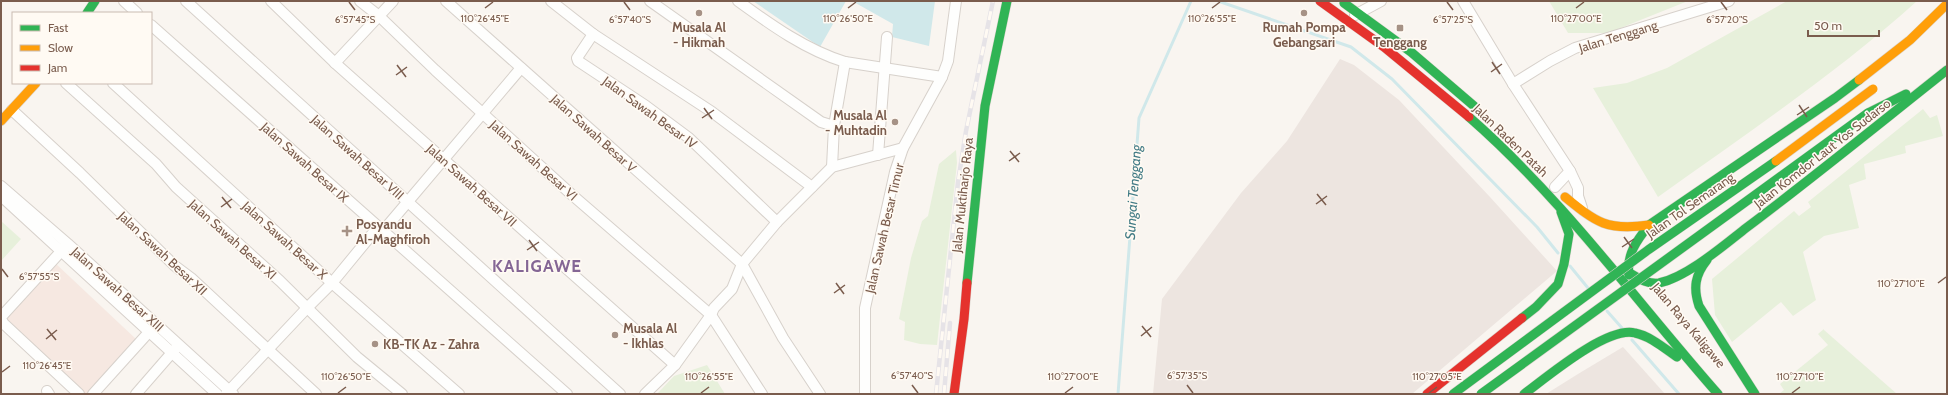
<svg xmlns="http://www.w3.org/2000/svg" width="1948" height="395" font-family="Cabin,sans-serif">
  <rect width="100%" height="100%" fill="#f9f5f0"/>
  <!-- commercial -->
  <path fill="#f6e8e1" d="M55 263 137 340 87 394H84L4 321Z"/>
  <!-- industrial -->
  <g fill="#ede5e0">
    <path d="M1340 59 1354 65 1399 100 1490 197 1557 271 1412 394H1153L1162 299 1241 193 1287 141Z"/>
    <path d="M1623 347 1665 394H1546L1578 374Z"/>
  </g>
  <!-- green -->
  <g fill="#e7f0db">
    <path d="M1549 1H1688L1608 33H1568Z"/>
    <path d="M1787 1H1917C1837 73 1746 134 1658 197L1593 88 1627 83 1667 68Z"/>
    <path d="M1923 109 1930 118 1937 115 1943 136 1905 146 1906 153 1864 164 1866 179 1849 185 1859 228 1824 236 1803 252 1816 300 1793 316 1781 302 1732 342 1715 315 1712 279 1794 211 1799 216 1811 207 1808 202Z"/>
    <path d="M956 150 957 163 937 345 920 344 904 340 905 322 899 319 911 258 922 221 928 216 939 164Z"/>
    <path d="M1 221 21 239 1 261Z"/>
    <path d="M1824 329V330L1897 394H1779L1784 390 1780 384 1828 345 1818 334Z"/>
    <path d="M707 365 725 394H657L674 376Z"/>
  </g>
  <!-- water -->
  <g fill="#d0e8ea">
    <path d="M753 1H846L820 47Z"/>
    <path d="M852 1H935L929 46 892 37 893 24Z"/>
  </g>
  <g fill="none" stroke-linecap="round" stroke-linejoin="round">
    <!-- stream -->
    <g stroke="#d0e8ea" stroke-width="3">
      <path d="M1218 1 1351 47 1392 79 1537 227 1558 253"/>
      <path d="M1570 266 1588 288"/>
      <path d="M1607 311 1622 328"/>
      <path d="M1632 340 1679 394"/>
      <path d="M1118 394 1139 118 1191 1"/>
    </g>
    <defs>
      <g id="street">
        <path d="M124 1 137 13"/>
        <path d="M186 1 620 394"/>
        <path d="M271 1 335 63 675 365"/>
        <path d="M360 1 379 16 435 70 571 194 711 315 762 394"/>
        <path d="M446 1 742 264 783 338 820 394"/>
        <path d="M551 1 593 34 712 112 812 187"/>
        <path d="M650 1 821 122 834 126"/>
        <path d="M738 1C771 25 806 50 845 62L942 77"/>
        <path d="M1463 1 1513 84 1570 171 1555 187"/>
        <path d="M1355 15 1381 1"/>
        <path d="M151 25 567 394"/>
        <path d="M593 34 577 58 578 61 646 106 689 138 777 222"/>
        <path d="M335 63 393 1"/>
        <path d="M66 83 156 164 176 187 280 281 357 357 402 394"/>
        <path d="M113 83 332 283 459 394"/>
        <path d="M1513 84 1550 61 1575 48 1729 1"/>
        <path d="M12 110 80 173 175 266 191 278 316 394"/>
        <path d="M878 155 887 37"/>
        <path d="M832 167 834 126 845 62"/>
        <path d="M1570 171 1578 188V196L1582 208"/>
        <path d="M1 186 68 244 233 394"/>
        <path d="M1 196 217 394"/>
        <path d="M383 231 521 68"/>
        <path d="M65 247 2 316 1 319 4 324 79 394"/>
        <path d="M47 391 49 394"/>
        <path d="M93 394 149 332"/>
        <path d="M136 394 176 348"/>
        <path d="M226 394 307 308 332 283 378 227"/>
        <path d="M645 394 675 365 711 315 714 308 732 289 742 264 777 222 832 167 903 148"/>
        <path d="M865 394V308L895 172 903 148 942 77 948 61 956 1"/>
      </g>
      <g id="fast">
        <path d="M1344 3 1411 52 1474 106"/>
        <path d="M87 13 95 1"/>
        <path d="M1868 113 1906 94"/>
        <path d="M1469 117C1563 199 1636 301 1718 394"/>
        <path d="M1707 260C1695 275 1693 288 1699 306L1755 394"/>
        <path d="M1628 272C1637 277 1647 285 1659 283 1687 277 1723 246 1746 228 1814 177 1880 123 1947 70"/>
        <path d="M1629 275C1626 255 1637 240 1649 225L1835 98 1859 80"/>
        <path d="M967 283 985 106 1007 1"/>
        <path d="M1522 318 1536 307 1558 284 1564 264 1569 234 1561 212"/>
        <path d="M1524 394C1547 377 1607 326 1635 333 1650 336 1664 348 1677 357"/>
      </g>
      <g id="slow">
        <path d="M1859 80 1910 40 1947 4"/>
        <path d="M1 121 36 83"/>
        <path d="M1565 197C1597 223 1607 231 1649 225"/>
      </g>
      <g id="jam">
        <path d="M1320 1 1384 47 1469 117"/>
        <path d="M954 394 964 319 967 283"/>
        <path d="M1427 394 1522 318"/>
      </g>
    </defs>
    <!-- street casing -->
    <use href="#street" stroke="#d7d1cb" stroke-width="12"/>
    <!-- fast casing -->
    <use href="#fast" stroke="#d9d2cb" stroke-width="10"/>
    <!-- slow casing -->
    <use href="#slow" stroke="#d9d2cb" stroke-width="10"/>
    <!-- jam casing -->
    <use href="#jam" stroke="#d9d2cb" stroke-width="10"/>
    <!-- street -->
    <use href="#street" stroke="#fefefd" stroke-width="10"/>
    <!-- fast -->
    <use href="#fast" stroke="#30b455" stroke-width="9"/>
    <!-- slow -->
    <use href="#slow" stroke="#ff9f0a" stroke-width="9"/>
    <!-- jam -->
    <use href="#jam" stroke="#e5322d" stroke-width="9"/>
    <defs>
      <g id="rail">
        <path d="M936 394 958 182 966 131 993 1"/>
        <path d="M944 394 950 323"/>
      </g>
    </defs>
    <!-- rail casing -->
    <use href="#rail" stroke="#e6e3e7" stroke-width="4.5"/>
    <!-- rail -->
    <use href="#rail" stroke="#fffaf3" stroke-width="3" stroke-dasharray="9" stroke-linecap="butt"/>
    <defs>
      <g id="fast-bridge">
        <path d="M1453 394 1648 250 1776 161"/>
        <path d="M1481 394 1868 113"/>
      </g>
      <path id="slow-bridge" d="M1776 161 1873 89"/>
    </defs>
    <!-- fast-bridge casing -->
    <use href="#fast-bridge" stroke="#dad1cc" stroke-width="10" stroke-linecap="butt"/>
    <!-- slow-bridge casing -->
    <use href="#slow-bridge" stroke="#dad1cc" stroke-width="10" stroke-linecap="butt"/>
    <!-- fast-bridge -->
    <use href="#fast-bridge" stroke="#30b455" stroke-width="9"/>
    <!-- slow-bridge -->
    <use href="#slow-bridge" stroke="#ff9f0a" stroke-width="9"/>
  </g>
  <!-- ticks -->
  <path fill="none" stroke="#7a5c4d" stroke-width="1.5" d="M349 2 355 10M624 2 630 10M1447 2 1453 10M1721 2 1727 10M485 8 493 2M848 8 856 2M1212 8 1220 2M1576 8 1584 2M1492 62 1500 74M397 65 406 77M1491 72 1502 64M396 75 407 67M1799 105 1807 117M704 108 712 119M1797 115 1809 107M702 118 714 110M1010 151 1019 162M1009 161 1020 153M1317 194 1326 205M222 197 231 208M1316 204 1327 196M221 207 232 199M1624 237 1632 248M529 240 537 251M1622 247 1634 239M527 250 539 242M2 269 8 277M836 283 844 294M1938 283 1946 277M834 293 845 285M1142 326 1151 337M47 329 56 340M1141 336 1152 327M46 339 57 330M2 372 10 366M912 385 918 393M1187 385 1193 393M338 393 346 387M701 393 709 387M1065 393 1073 387M1429 393 1437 387M1792 393 1800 387"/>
  <!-- markers -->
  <g fill="#a69286" stroke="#fffaf3" stroke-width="1.5">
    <circle cx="699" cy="13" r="4"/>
    <circle cx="1304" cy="13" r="4"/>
    <rect x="1396" y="24" width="8" height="8" rx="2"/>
    <circle cx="895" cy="122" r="4"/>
    <path d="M345 225h4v4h4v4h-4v4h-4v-4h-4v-4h4z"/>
    <circle cx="615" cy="335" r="4"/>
    <circle cx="375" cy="344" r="4"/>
  </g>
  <g text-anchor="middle" stroke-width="3" stroke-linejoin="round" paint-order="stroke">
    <!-- poi labels -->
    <g font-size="13" font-weight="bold" fill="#7a5c4d" stroke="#fffaf3">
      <text x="699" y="32">Musala Al<tspan x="699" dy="15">- Hikmah</tspan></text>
      <text x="1304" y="32">Rumah Pompa<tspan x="1304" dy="15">Gebangsari</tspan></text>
      <text x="1400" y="47">Tenggang</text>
      <text x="887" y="120" text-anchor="end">Musala Al<tspan x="887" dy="15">- Muhtadin</tspan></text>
      <text x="356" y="229" text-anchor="start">Posyandu<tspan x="356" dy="15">Al-Maghfiroh</tspan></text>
      <text x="623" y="333" text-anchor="start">Musala Al<tspan x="623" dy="15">- Ikhlas</tspan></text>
      <text x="383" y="349" text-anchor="start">KB-TK Az - Zahra</text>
    </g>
    <!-- street labels -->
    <g font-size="13" fill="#7a5c4d" stroke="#fffaf3">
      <text transform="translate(1618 36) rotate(-17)" y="5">Jalan Tenggang</text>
      <text transform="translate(650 112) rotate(36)" y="5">Jalan Sawah Besar IV</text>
      <text transform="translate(594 133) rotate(42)" y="5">Jalan Sawah Besar V</text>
      <text transform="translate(1511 140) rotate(44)" y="5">Jalan Raden Patah</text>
      <text transform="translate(1822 153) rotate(-38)" y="5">Jalan Komdor Laut Yos Sudarso</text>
      <text transform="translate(358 157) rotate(42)" y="5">Jalan Sawah Besar VIII</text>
      <text transform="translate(534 160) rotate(42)" y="5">Jalan Sawah Besar VI</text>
      <text transform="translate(305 162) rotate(42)" y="5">Jalan Sawah Besar IX</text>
      <text transform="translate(472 185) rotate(42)" y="5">Jalan Sawah Besar VII</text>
      <text transform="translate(962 195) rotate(-84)" y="5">Jalan Muktiharjo Raya</text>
      <text transform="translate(1690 205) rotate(-35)" y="5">Jalan Tol Semarang</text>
      <text transform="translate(884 228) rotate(-77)" y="5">Jalan Sawah Besar Timur</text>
      <text transform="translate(233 239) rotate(42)" y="5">Jalan Sawah Besar XI</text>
      <text transform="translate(285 240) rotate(42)" y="5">Jalan Sawah Besar X</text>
      <text transform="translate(163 253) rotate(43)" y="5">Jalan Sawah Besar XII</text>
      <text transform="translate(118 289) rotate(42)" y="5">Jalan Sawah Besar XIII</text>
      <text transform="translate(1689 325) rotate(50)" y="5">Jalan Raya Kaligawe</text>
    </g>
    <!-- water labels -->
    <g font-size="14" font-style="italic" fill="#437c86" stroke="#fffaf3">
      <text transform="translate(1133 192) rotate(-86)" y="5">Sungai Tenggang</text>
    </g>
    <!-- district labels -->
    <g font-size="17" font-weight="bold" letter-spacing="1" fill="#846695" stroke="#fffaf3">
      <text x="537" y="272">KALIGAWE</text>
    </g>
  </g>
  <g font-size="10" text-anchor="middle" fill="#7a5c4d" stroke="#fffaf3" stroke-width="3" stroke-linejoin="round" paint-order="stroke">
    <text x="485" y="22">110°26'45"E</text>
    <text x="848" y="22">110°26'50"E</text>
    <text x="1212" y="22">110°26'55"E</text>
    <text x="1576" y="22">110°27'00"E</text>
    <text x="355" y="23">6°57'45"S</text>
    <text x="630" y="23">6°57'40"S</text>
    <text x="1453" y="23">6°57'25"S</text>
    <text x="1727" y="23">6°57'20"S</text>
    <text x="39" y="280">6°57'55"S</text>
    <text x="1901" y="287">110°27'10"E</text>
    <text x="47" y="369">110°26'45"E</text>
    <text x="912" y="379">6°57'40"S</text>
    <text x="1187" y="379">6°57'35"S</text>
    <text x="346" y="380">110°26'50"E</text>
    <text x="709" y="380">110°26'55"E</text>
    <text x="1073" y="380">110°27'00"E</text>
    <text x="1437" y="380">110°27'05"E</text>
    <text x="1800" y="380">110°27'10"E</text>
  </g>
  <!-- border -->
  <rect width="1948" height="395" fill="none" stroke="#7a5c4d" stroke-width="4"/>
  <!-- legend -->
  <rect x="12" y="12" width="140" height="72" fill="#fffaf3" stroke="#cabbb1"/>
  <rect x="20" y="25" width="20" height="6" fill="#30b455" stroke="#cabbb1"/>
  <text x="48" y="32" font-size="12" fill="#7a5c4d">Fast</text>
  <rect x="20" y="45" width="20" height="6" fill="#ff9f0a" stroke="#cabbb1"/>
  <text x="48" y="52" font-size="12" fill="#7a5c4d">Slow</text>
  <rect x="20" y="65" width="20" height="6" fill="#e5322d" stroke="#cabbb1"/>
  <text x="48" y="72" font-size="12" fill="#7a5c4d">Jam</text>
  <!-- scale -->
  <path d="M1808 30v6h71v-6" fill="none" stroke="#7a5c4d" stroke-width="2"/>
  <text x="1814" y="30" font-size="12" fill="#7a5c4d" stroke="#fffaf3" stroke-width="3" paint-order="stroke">50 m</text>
</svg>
